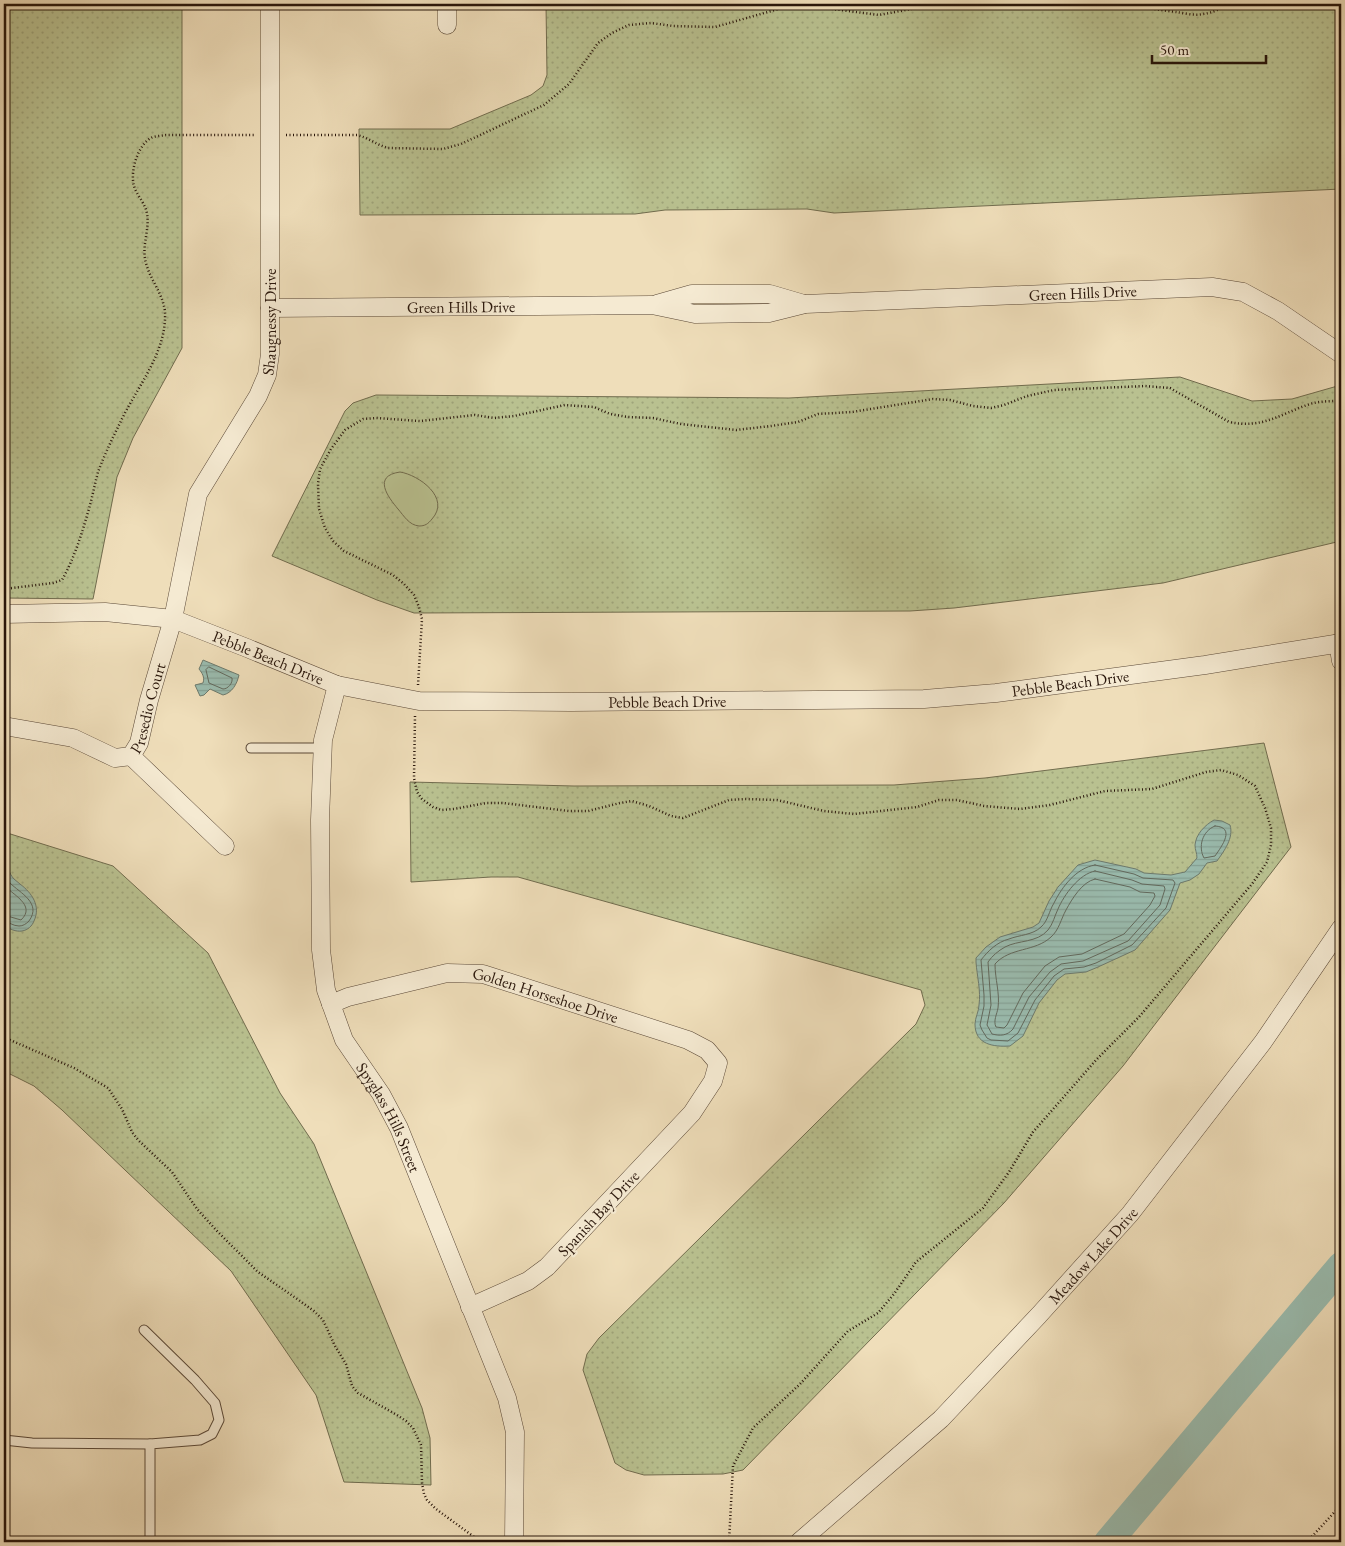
<svg xmlns="http://www.w3.org/2000/svg" width="1345" height="1546" font-family="'EB Garamond',serif">
  <defs>
    <pattern id="grass-dots" width="8" height="8" patternUnits="userSpaceOnUse" patternTransform="scale(1.25)"><rect width="8" height="8" fill="#b9c190"/><path d="M2 2h.1M6 6h.1" fill="none" stroke="#9fa57b" stroke-width="1.8" stroke-linecap="round"/></pattern>
    <pattern id="water-rules" width="6" height="5" patternUnits="userSpaceOnUse" patternTransform="scale(1.25)"><rect width="6" height="5" fill="#9abcaf"/><path d="M0 2.5h6" fill="none" stroke="#85a195"/></pattern>
  </defs>
  <rect width="100%" height="100%" fill="#efdeba"/>
  <filter id="stains"><feTurbulence type="fractalNoise" baseFrequency=".004" numOctaves="4"/><feColorMatrix values="0 0 0 0 .2 0 0 0 0 .09 0 0 0 0 .02 0 0 0 .5 -.17"/></filter>
  <radialGradient id="worn" r=".72"><stop offset=".6" stop-color="#630" stop-opacity="0"/><stop offset="1" stop-color="#630" stop-opacity=".3"/></radialGradient>
  <!-- grass -->
  <g fill="url(#grass-dots)" stroke="#716c4e">
    <path d="M4 4H182V348L133 438 117 477 93 599 4 598Z"/>
    <path d="M546 4H1341V189L834 213 807 209 665 210 635 214 360 215 359 129H450L531 95 543 86 547 75Z"/>
    <path d="M1180 377 1252 401 1292 399 1341 385V541L1163 583 954 608 910 611 414 613 377 600 272 556 345 411 353 403 376 395 789 398Z"/>
    <path d="M1264 743 1291 847 1123 1066 1004 1203 743 1470 723 1474 644 1475 626 1470 615 1463 583 1370 587 1354 599 1338 916 1024 925 1005 921 990 518 877H491L411 882 410 782 574 786 894 785 985 778Z"/>
    <path d="M4 832 113 866 208 953 280 1093 314 1144 422 1408 430 1438 431 1485 344 1482 316 1395 231 1271 62 1110 34 1086 4 1071Z"/>
  </g>
  <!-- garden -->
  <path fill="#b9c190" stroke="#716c4e" d="M400 472C419 475 451 498 432 519 428 524 425 526 419 526 409 525 404 516 398 509 388 497 372 476 400 472Z"/>
  <!-- water -->
  <g fill="url(#water-rules)" stroke="#6d7a6d">
    <path d="M203 660 239 675C237 684 232 693 223 695L210 689 204 695 200 696 195 685 203 683C205 677 202 673 199 669Z"/>
    <path d="M1214 820 1222 821 1230 825C1234 838 1224 851 1217 861L1207 863 1199 874 1190 880 1180 883 1170 910 1135 950 1098 967 1086 972 1065 974 1057 980 1039 1003 1023 1036 1010 1046C994 1047 975 1045 975 1024 975 1018 979 1011 979 1005 981 991 977 976 976 962V958L986 947 1000 937 1033 927 1039 923 1049 901 1058 887 1078 865 1095 860 1136 869 1144 873 1171 875 1185 872 1197 858C1197 853 1195 850 1195 845 1196 834 1205 825 1214 820Z"/>
    <path d="M4 858C7 864 9 874 14 879 16 881 18 882 20 884 32 893 41 906 34 921 32 926 28 930 22 931 16 932 9 929 4 925Z"/>
  </g>
  <g fill="none" stroke-linecap="round" stroke-linejoin="round">
    <!-- shore -->
    <g stroke="#62695d" stroke-width="1">
      <path d="M209 667 232 678C233 683 228 689 223 689L209 683 206 670Z"/>
      <path d="M1215 826C1236 827 1222 846 1215 856L1204 858C1198 847 1202 831 1215 826Z"/>
      <path d="M1095 865 1134 874 1143 878 1173 880 1175 883 1166 908 1132 945 1096 963 1084 967 1064 969 1054 976 1035 1000 1018 1033 1008 1041 991 1040 987 1038 982 1030 980 1025 984 1006V995L981 960C988 951 997 942 1009 939 1019 935 1033 935 1041 927 1048 921 1049 911 1054 903 1062 887 1076 868 1095 865Z"/>
      <path d="M4 868C5 873 7 879 10 883 20 893 42 903 29 921 26 924 23 926 19 926 13 926 9 922 4 921"/>
      <path d="M1095 871 1132 880 1142 884 1164 886 1165 889 1160 905 1128 941 1083 961 1061 964 1050 972 1029 997 1013 1029C1007 1036 1000 1036 992 1034L987 1025 991 1005 988 962C992 956 998 951 1005 947 1018 940 1037 943 1048 930 1053 924 1055 915 1058 909 1064 895 1079 874 1095 871Z"/>
      <path d="M1095 879 1130 887 1140 892 1154 893 1155 896 1150 905 1124 934 1082 954 1059 957 1045 966 1023 993 1007 1025 1004 1028 996 1027C993 1021 997 1014 998 1008 1000 993 995 979 995 964 1010 947 1035 952 1051 937 1059 930 1061 919 1066 910 1072 899 1082 882 1095 879Z"/>
      <path d="M4 885C11 894 37 905 21 920L4 915"/>
    </g>
    <!-- river -->
    <path stroke="#9abcaf" stroke-width="28" d="M1108 1542 1341 1266"/>
    <defs>
      <g id="lane">
        <path d="M251 748H323"/>
        <path d="M144 1330 195 1380 215 1403 219 1420 212 1434 200 1440 150 1444V1542"/>
        <path d="M4 1440 32 1443 150 1444"/>
      </g>
      <g id="street">
        <path d="M447 25V4"/>
        <path d="M657 304 692 294H770L804 304"/>
        <path id="s1" d="M270 308 652 305 695 314 769 313 805 304 1212 287 1243 292 1278 311 1341 354"/>
        <path id="s2" d="M4 614 105 612 173 619 247 648 337 685 419 701 571 702 924 699 996 693 1205 665 1341 643"/>
        <path d="M1338 643 1341 661"/>
        <path id="s3" d="M337 685 323 740 320 820 321 950 326 990 344 1040 381 1094 399 1128 507 1398 515 1432 514 1542"/>
        <path id="s4" d="M4 726 73 738 115 758 131 756 139 743 149 700 173 619 198 494 258 396 267 375 270 354V4"/>
        <path d="M131 756 225 846"/>
        <path id="s5" d="M331 1004 348 997 447 973 483 974 688 1040 707 1050 718 1063 713 1081 692 1113 547 1267 528 1281 470 1307"/>
        <path id="s6" d="M799 1542 941 1419 1039 1315 1130 1214 1263 1042 1341 928"/>
      </g>
    </defs>
    <!-- lane casing -->
    <use href="#lane" stroke="#5a4837" stroke-width="11"/>
    <!-- street casing -->
    <use href="#street" stroke="#5a4837" stroke-width="19"/>
    <!-- path -->
    <g stroke="#29160b" stroke-width="2.5" stroke-dasharray="1 2.5" stroke-linecap="butt">
      <path d="M1106 4C1130 5 1152 9 1176 12 1184 13 1194 16 1203 14 1212 13 1220 9 1228 4"/>
      <path d="M286 135H357C369 138 377 145 388 148L443 149 461 144 544 105 569 84 598 43 612 33 629 25 651 23 673 26 715 27 789 6H810L879 15 938 4"/>
      <path d="M4 589 53 583 62 580C75 557 83 530 90 505 93 494 95 483 98 472 104 456 112 439 120 423 136 388 167 353 165 312 163 293 150 280 146 263 141 246 150 230 147 214 146 204 137 196 134 186 130 172 137 146 151 138 154 136 161 136 166 135H255"/>
      <path d="M418 685 422 619 419 607 414 595 404 584 393 575 344 551 333 541 325 528 319 509 318 484 320 469 331 449 345 430 363 419 376 418 420 421 475 415 494 418 514 416 565 405 594 407 610 414 628 417 653 418 681 424 736 430 771 426 798 422 818 414 852 412 933 399 950 400 973 406 991 408 1004 405 1027 396 1054 390 1145 386 1170 388 1229 422C1263 429 1280 414 1310 404 1320 401 1331 401 1341 401"/>
      <path d="M415 716 414 778 417 792 422 799 433 807 441 810 454 809 486 803H503L569 811H588L620 803 632 801 649 806 671 816 683 818 729 800 745 799 777 800 824 811 854 814 917 807 939 800H957L984 806 1020 809 1050 805 1105 791 1152 789 1206 772 1221 770 1238 775 1255 786 1265 808 1271 828V845L1267 862 1252 884 1139 1017 1097 1059 1033 1132 1009 1172 983 1208 916 1262 894 1294 878 1313 848 1331 800 1384 753 1428 733 1466 729 1542"/>
      <path d="M4 1036 8 1039 74 1068 108 1088 122 1109 132 1132 138 1140 172 1172 197 1209 217 1231 258 1272 290 1294 314 1311 323 1320 335 1346 346 1364 352 1386 358 1393 397 1415 406 1421 413 1428 421 1445 422 1483 424 1494 427 1500 436 1509 481 1542"/>
      <path d="M1307 1542 1341 1505"/>
    </g>
    <!-- lane -->
    <use href="#lane" stroke="#f5ead2" stroke-width="9"/>
    <!-- street -->
    <use href="#street" stroke="#f5ead2" stroke-width="18"/>
  </g>
  <g text-anchor="middle" stroke-width="4.5" stroke-linejoin="round" paint-order="stroke">
    <!-- street labels -->
    <g font-size="16" fill="#29160b" stroke="#f5ead2">
      <text dy="6" stroke="none"><textPath href="#s1" startOffset="815">Green Hills Drive</textPath></text>
      <text dy="6" stroke="none"><textPath href="#s1" startOffset="191">Green Hills Drive</textPath></text>
      <text dy="6" stroke="none"><textPath href="#s4" startOffset="595">Shaugnessy Drive</textPath></text>
      <text dy="6" stroke="none"><textPath href="#s2" startOffset="272">Pebble Beach Drive</textPath></text>
      <text dy="6" stroke="none"><textPath href="#s2" startOffset="1082">Pebble Beach Drive</textPath></text>
      <text dy="6" stroke="none"><textPath href="#s2" startOffset="678">Pebble Beach Drive</textPath></text>
      <text dy="6" stroke="none"><textPath href="#s4" startOffset="184">Presedio Court</textPath></text>
      <text dy="6" stroke="none"><textPath href="#s5" startOffset="222">Golden Horseshoe Drive</textPath></text>
      <text dy="6" stroke="none"><textPath href="#s3" startOffset="450">Spyglass Hills Street</textPath></text>
      <text transform="translate(598 1213) rotate(-47)" y="6">Spanish Bay Drive</text>
      <text dy="6" stroke="none"><textPath href="#s6" startOffset="411">Meadow Lake Drive</textPath></text>
    </g>
  </g>
  <!-- margin -->
  <rect width="1345" height="1546" fill="none" stroke="#efdeba" stroke-width="20"/>
  <rect x="5" y="5" width="1335" height="1536" fill="none" stroke="#29160b" stroke-width="2.5"/>
  <rect x="10" y="10" width="1325" height="1526" fill="none" stroke="#29160b"/>
  <!-- scale -->
  <path d="M1152 55v8h114v-8" fill="none" stroke="#29160b" stroke-width="2.5"/>
  <text x="1160" y="55" font-size="15" fill="#29160b" stroke="#f5ead2" stroke-width="4" paint-order="stroke">50 m</text>
  <rect width="100%" height="100%" filter="url(#stains)"/>
  <rect width="100%" height="100%" fill="url(#worn)"/>
</svg>
